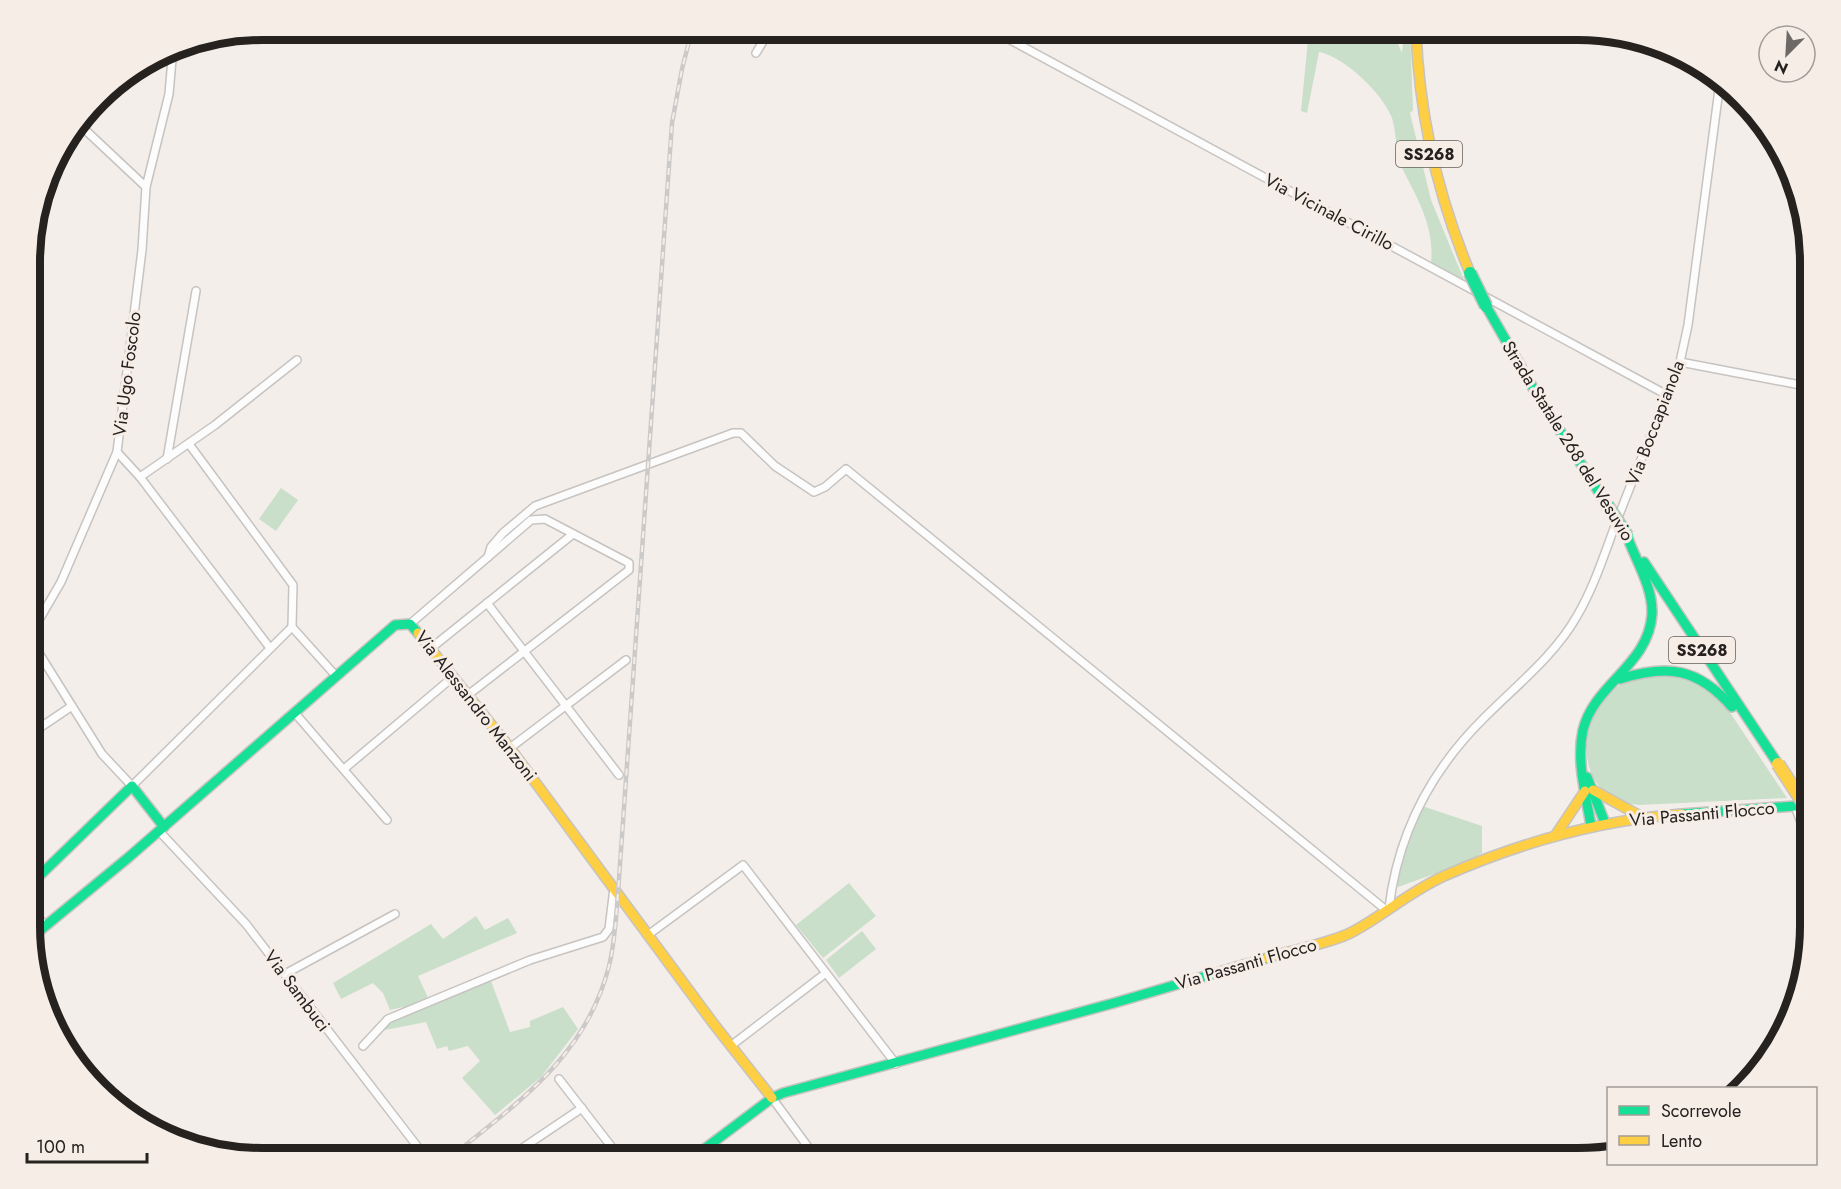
<svg xmlns="http://www.w3.org/2000/svg" width="1841" height="1189" font-family="Jost,sans-serif">
  <rect width="100%" height="100%" fill="#f4eeea"/>
  <!-- green -->
  <g fill="#c9dfca">
    <path d="M1309 30H1364L1365 37H1377L1381 30H1392L1402 53 1404 30H1410L1413 110 1410 113 1431 200 1464 280 1431 263C1435 227 1417 198 1402 168 1395 153 1397 134 1392 118 1383 94 1345 57 1319 52L1307 113 1301 111Z"/>
    <path d="M281 488 298 500 276 531 259 519Z"/>
    <path d="M1656 672 1693 679 1723 702 1787 798 1640 805C1576 801 1573 726 1613 690 1624 680 1642 677 1656 672Z"/>
    <path d="M1422 806 1482 826V853L1465 863 1398 887C1393 865 1413 826 1422 806Z"/>
    <path d="M849 883 876 916 823 958 796 925Z"/>
    <path d="M476 916 485 930 508 918 517 933 418 976 430 1002 491 981 510 1032 530 1027V1021L563 1007 578 1029 541 1077 495 1115 462 1078 480 1061 468 1046 449 1051 447 1046 437 1049 426 1022 385 1030 383 1024 403 1015V1007L390 1010 383 993 373 983 341 999 333 983 431 924 443 939Z"/>
    <path d="M862 931 876 949 839 978 826 960Z"/>
  </g>
  <g fill="none" stroke-linecap="round" stroke-linejoin="round">
    <defs>
      <g id="street">
        <path d="M992 30 1667 395"/>
        <path d="M756 53 770 30"/>
        <path d="M146 187 169 94 173 48"/>
        <path d="M1680 362 1811 387"/>
        <path d="M117 452 140 477 270 648"/>
        <path d="M167 459 196 291"/>
        <path d="M140 477 215 425 297 360"/>
        <path d="M488 557 491 547 503 533 535 506 733 433H741L775 466 814 492 825 487 846 469 1386 910"/>
        <path d="M487 603 619 775"/>
        <path d="M410 624 531 520 545 519 629 563V570L468 695"/>
        <path d="M292 627 336 676"/>
        <path d="M32 632 61 582 117 452 142 250 146 187 80 125"/>
        <path d="M32 642 102 754 132 786 292 627 293 585 189 444"/>
        <path d="M430 649 573 534"/>
        <path d="M294 712 387 820"/>
        <path d="M32 733 72 706"/>
        <path d="M510 748 626 660"/>
        <path d="M344 769 453 677"/>
        <path d="M1795 806 1811 850"/>
        <path d="M159 831 246 924 427 1159"/>
        <path d="M1389 908C1398 833 1431 770 1485 717 1517 685 1555 655 1577 616 1596 584 1607 545 1621 510 1640 461 1661 412 1680 362L1688 325 1720 82"/>
        <path d="M32 909 45 926"/>
        <path d="M648 935 743 865 896 1064"/>
        <path d="M285 974 395 914"/>
        <path d="M732 1045 822 976"/>
        <path d="M363 1046 388 1019 530 960 603 937 609 929 614 888"/>
        <path d="M559 1079 621 1159"/>
        <path d="M772 1098 817 1159"/>
        <path d="M506 1159 582 1108"/>
      </g>
      <g id="fast">
        <path d="M1486 306 1536 393 1607 505"/>
        <path d="M1644 562 1778 764"/>
        <path d="M1620 679C1668 664 1698 668 1732 707"/>
        <path d="M1587 777 1605 823"/>
        <path d="M1682 814 1810 805"/>
        <path d="M1591 826C1586 795 1576 761 1583 730 1594 684 1649 665 1652 614 1653 587 1636 561 1627 536"/>
        <path d="M32 883 132 786 164 827"/>
        <path d="M32 937 129 857 395 625 410 624 418 633"/>
        <path d="M691 1159 772 1098 783 1093 1114 1003 1267 958"/>
      </g>
      <g id="slow">
        <path d="M1416 30C1419 116 1437 194 1470 273"/>
        <path d="M418 633 510 748 713 1023 772 1098"/>
        <path d="M1593 790 1642 817"/>
        <path d="M1555 836 1585 791"/>
        <path d="M1267 958C1291 950 1333 943 1354 931 1385 914 1411 891 1444 876 1519 843 1600 820 1682 814"/>
      </g>
    </defs>
    <!-- street casing -->
    <use href="#street" stroke="#c6c3c0" stroke-width="10"/>
    <!-- fast casing -->
    <use href="#fast" stroke="#c6c3c0" stroke-width="12"/>
    <!-- slow casing -->
    <use href="#slow" stroke="#c6c3c0" stroke-width="12"/>
    <!-- street -->
    <use href="#street" stroke="#fdfcfc" stroke-width="7"/>
    <!-- fast -->
    <use href="#fast" stroke="#16e098" stroke-width="9"/>
    <!-- slow -->
    <use href="#slow" stroke="#ffcf43" stroke-width="9"/>
    <defs>
      <path id="rail" d="M448 1159C517 1103 586 1057 609 966 615 942 616 917 618 893L672 123 682 69 692 30"/>
    </defs>
    <!-- rail casing -->
    <use href="#rail" stroke="#cccac9" stroke-width="4.5"/>
    <!-- rail -->
    <use href="#rail" stroke="#f7ede7" stroke-width="2" stroke-dasharray="7" stroke-linecap="butt"/>
    <defs>
      <g id="fast-bridge">
        <path d="M1470 273 1486 306"/>
        <path d="M1607 505 1627 536"/>
      </g>
      <path id="slow-bridge" d="M1778 764 1811 815"/>
    </defs>
    <!-- fast-bridge casing -->
    <use href="#fast-bridge" stroke="#c6c3c0" stroke-width="15" stroke-linecap="butt"/>
    <!-- slow-bridge casing -->
    <use href="#slow-bridge" stroke="#c6c3c0" stroke-width="15" stroke-linecap="butt"/>
    <!-- fast-bridge -->
    <use href="#fast-bridge" stroke="#16e098" stroke-width="12"/>
    <!-- slow-bridge -->
    <use href="#slow-bridge" stroke="#ffcf43" stroke-width="12"/>
  </g>
  <g text-anchor="middle" stroke-width="6" stroke-linejoin="round" paint-order="stroke">
    <!-- shield labels -->
    <g fill="#f7ede7" stroke="#645f5b" stroke-width="1.5">
      <rect x="1396" y="141" width="66" height="26" rx="4.5"/>
      <rect x="1669" y="637" width="66" height="26" rx="4.5"/>
    </g>
    <g font-size="16" font-weight="bold" fill="#25221f">
      <text x="1429" y="160">SS268</text>
      <text x="1702" y="656">SS268</text>
    </g>
    <!-- street labels -->
    <g font-size="18" fill="#25221f" stroke="#f7ede7">
      <text transform="translate(1329 212) rotate(28)" y="6">Via Vicinale Cirillo</text>
      <text transform="translate(127 374) rotate(-83)" y="6">Via Ugo Foscolo</text>
      <text transform="translate(1655 423) rotate(-69)" y="6">Via Boccapianola</text>
      <text transform="translate(1568 441) rotate(58)" y="6">Strada Statale 268 del Vesuvio</text>
      <text transform="translate(476 706) rotate(52)" y="6">Via Alessandro Manzoni</text>
      <text transform="translate(1702 814) rotate(-5)" y="6">Via Passanti Flocco</text>
      <text transform="translate(1246 964) rotate(-16)" y="6">Via Passanti Flocco</text>
      <text transform="translate(297 991) rotate(53)" y="6">Via Sambuci</text>
    </g>
  </g>
  <!-- crop -->
  <path d="M0 0H1841V1189H0ZM262 40H1578A222 222 0 0 1 1800 262V926A222 222 0 0 1 1578 1148H262A222 222 0 0 1 40 926V262A222 222 0 0 1 262 40Z" fill="#f7ede7" fill-rule="evenodd"/>
  <path fill="none" stroke="#25221f" stroke-width="8" d="M262 40H1578A222 222 0 0 1 1800 262V926A222 222 0 0 1 1578 1148H262A222 222 0 0 1 40 926V262A222 222 0 0 1 262 40Z"/>
  <!-- legend -->
  <rect x="1607" y="1087" width="210" height="78" fill="#f7ede7" stroke="#a39c97" stroke-width="1.5"/>
  <rect x="1619" y="1106" width="30" height="9" fill="#16e098" stroke="#a39c97" stroke-width="1.5"/>
  <text x="1661" y="1117" font-size="18" fill="#25221f">Scorrevole</text>
  <rect x="1619" y="1136" width="30" height="9" fill="#ffcf43" stroke="#a39c97" stroke-width="1.5"/>
  <text x="1661" y="1147" font-size="18" fill="#25221f">Lento</text>
  <!-- north arrow -->
  <g transform="translate(1787 54) rotate(204)"><circle r="28" fill="#f7ede7" stroke="#a39c97" stroke-width="1.5"/>
  <path d="M0-4.5L10 22L0 15L-10 22Z" fill="#6d6966"/>
  <text y="-9" font-size="16" font-weight="bold" text-anchor="middle" fill="#25221f">N</text>
  </g>
  <!-- scale -->
  <path d="M27 1153v9h120v-9" fill="none" stroke="#25221f" stroke-width="3"/>
  <text x="36" y="1153" font-size="18" fill="#25221f" stroke="#f7ede7" stroke-width="4.5" paint-order="stroke">100 m</text>
</svg>
